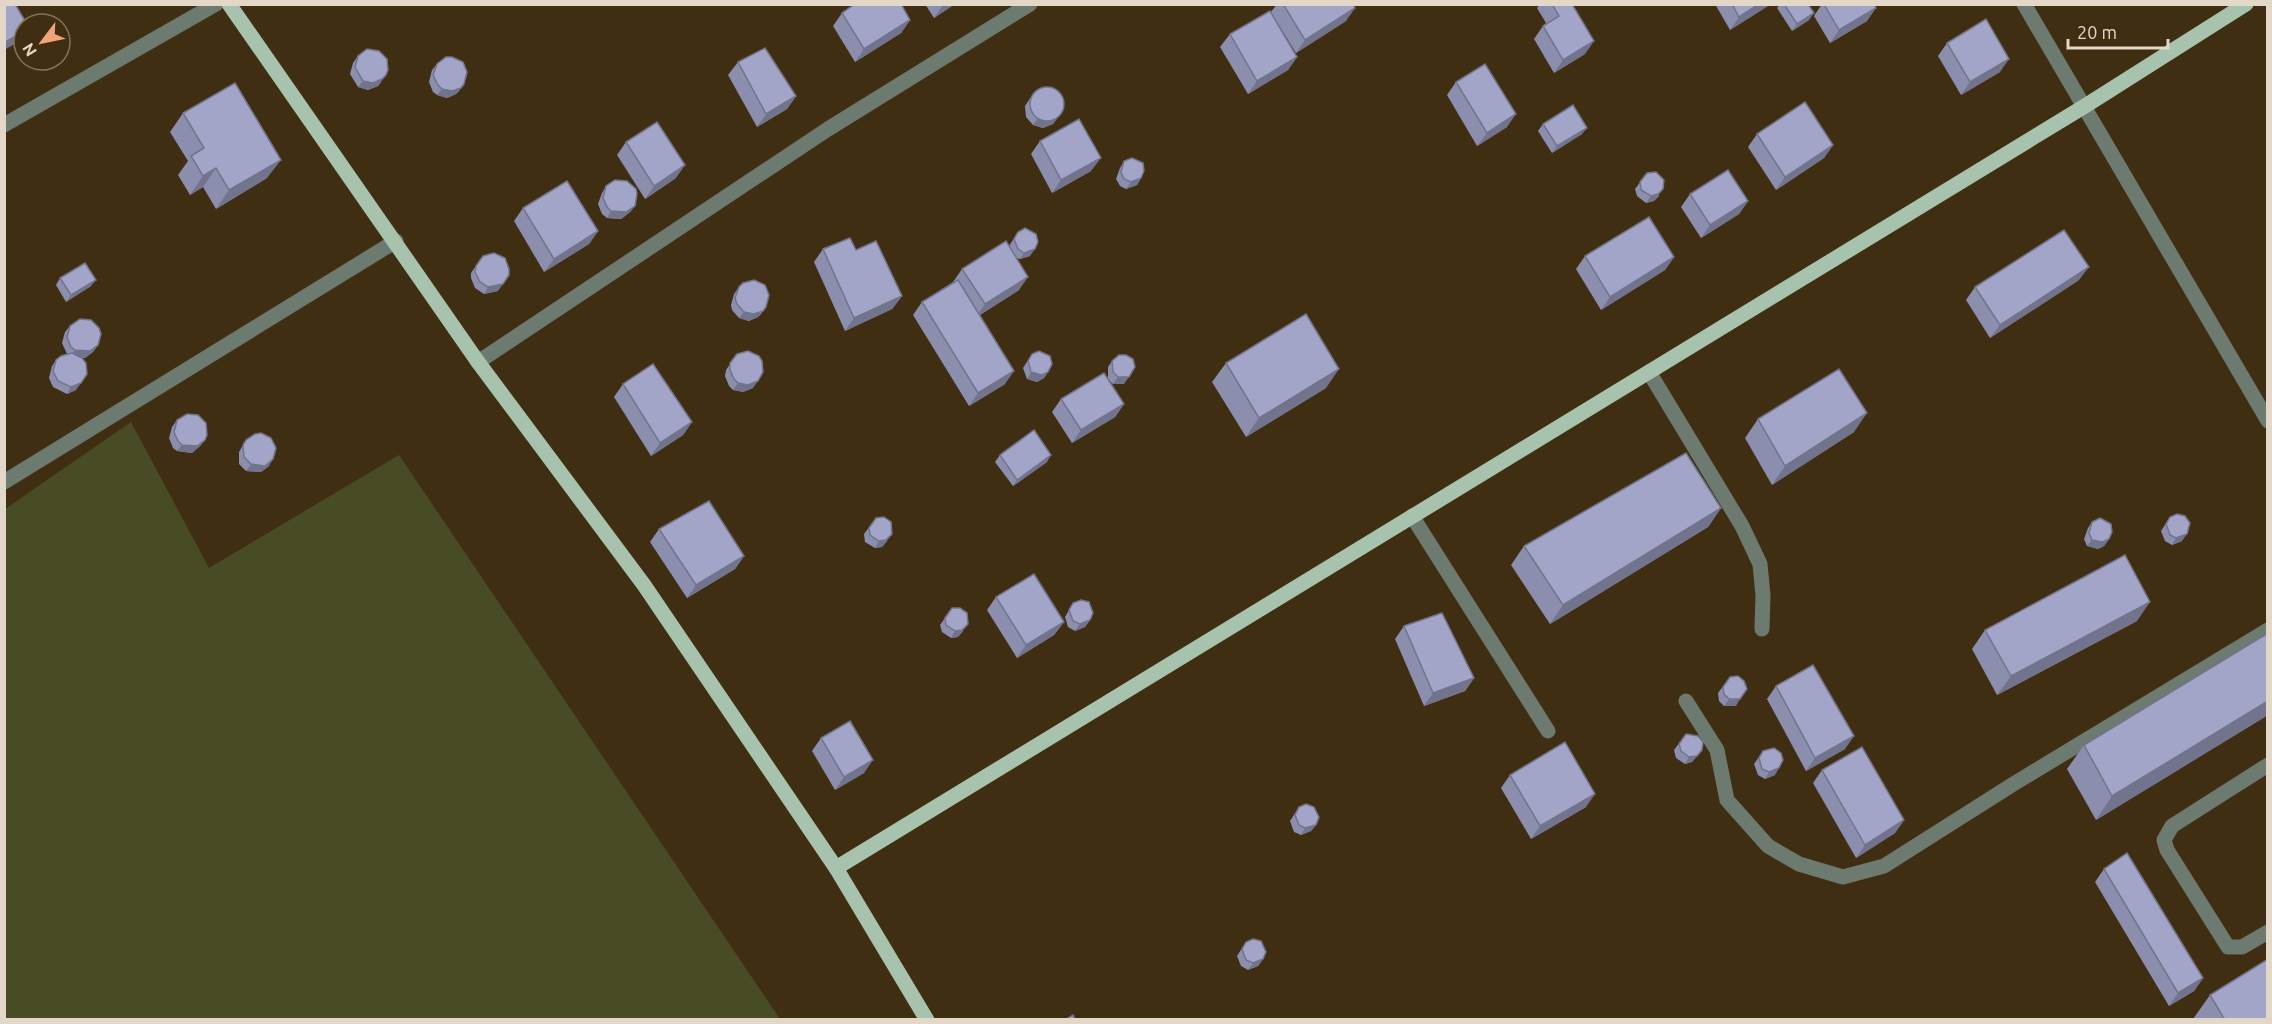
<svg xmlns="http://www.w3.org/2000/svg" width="2272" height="1024" font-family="Ubuntu,sans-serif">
  <rect width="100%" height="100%" fill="#3f2e11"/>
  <!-- green -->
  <path fill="#484c25" d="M131 422 209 568 399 455 780 1019H5V509Z"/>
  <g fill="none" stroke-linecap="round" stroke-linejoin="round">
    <!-- minor -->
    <g stroke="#6d7a70" stroke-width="15">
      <path d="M2024 4 2268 421"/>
      <path d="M4 125 216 4"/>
      <path d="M478 362 828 129 1030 4"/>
      <path d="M1649 372 1742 526 1760 564 1763 595 1762 629"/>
      <path d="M4 482 396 241"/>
      <path d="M1412 516 1548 731"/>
      <path d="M1686 701 1717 750 1727 800 1768 846 1799 864 1843 877 1884 866 2015 783 2268 630"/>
      <path d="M2268 765 2172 826 2164 840 2167 850 2228 947H2242L2268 932"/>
    </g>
    <!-- major -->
    <g stroke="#a7c3ad" stroke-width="15">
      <path d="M229 4 478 362 644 585 836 868 927 1020"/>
      <path d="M836 868 2085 106 2246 4"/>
    </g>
  </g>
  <!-- wall -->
  <g fill="#8b8eac">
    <path d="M925 4H955L934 18Z"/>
    <path d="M1277 4H1353L1346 21 1296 53 1280 27 1297 57 1288 70 1248 94 1220 47 1230 34 1271 12Z"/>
    <path d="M1540 4H1572L1585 54 1554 73 1534 39 1543 26 1546 23 1537 8Z"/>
    <path d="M1715 4H1771L1730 30Z"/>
    <path d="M1780 4H1808L1809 20 1792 31 1777 8Z"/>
    <path d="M1822 4H1874L1867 21 1830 43 1814 16Z"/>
    <path d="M842 13 910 20 901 33 855 62 833 26Z"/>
    <path d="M1947 43 2000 72 1961 95 1938 56Z"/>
    <path d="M358 56 381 82 378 86 368 90 358 87 350 74 353 63Z"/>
    <path d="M738 62 796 96 787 109 757 127 728 75Z"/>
    <path d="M437 64 460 90 456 94 447 98 437 95 433 92 429 82 432 70Z"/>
    <path d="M1456 82 1507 127 1477 146 1447 95Z"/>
    <path d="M1033 94 1061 113 1053 124 1043 128 1033 125 1026 117 1025 106Z"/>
    <path d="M183 113 267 178 216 209 203 187 190 195 178 175 188 161 170 132Z"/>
    <path d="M1543 124 1582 134 1552 153 1538 131Z"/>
    <path d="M1757 134 1833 145 1824 158 1776 190 1748 147Z"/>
    <path d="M1040 141 1091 171 1052 193 1031 154Z"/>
    <path d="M626 142 676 178 645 199 617 155Z"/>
    <path d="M1124 161 1141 178 1137 185 1126 189 1120 186 1116 179 1120 168Z"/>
    <path d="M1647 173 1659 196 1654 201 1646 203 1637 196 1635 189Z"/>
    <path d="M606 186 635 206 630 212 621 219 607 218 602 214 598 204 602 193Z"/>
    <path d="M1690 194 1748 201 1739 214 1701 238 1681 207Z"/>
    <path d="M523 208 598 231 589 244 544 272 514 221Z"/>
    <path d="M1018 232 1030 256 1020 259 1016 258 1019 290 980 315 1005 384 969 406 913 315 922 302 953 282 962 269 1010 248 1009 246Z"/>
    <path d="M823 249 856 250 902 296 892 309 845 331 814 262Z"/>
    <path d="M483 256 498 291 484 294 475 288 471 278V273Z"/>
    <path d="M1585 256 1674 257 1665 270 1601 310 1576 269Z"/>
    <path d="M60 278 91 286 66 302 56 285Z"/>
    <path d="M2079 280 1990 338 1966 300 1975 287Z"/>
    <path d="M739 287 762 313 758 317 749 321 739 318 732 310 731 305 734 294Z"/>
    <path d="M70 326 98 345 93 352 85 358H82L76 390 67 394 53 387 49 378 52 366 56 360 67 354 62 343 65 332Z"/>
    <path d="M737 354 753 388 743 392 733 390 729 386 725 376 726 370Z"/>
    <path d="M1032 354 1048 372 1044 378 1037 382 1027 379 1023 368Z"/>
    <path d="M1112 361 1124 384H1113L1108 379 1124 404 1115 417 1072 443 1052 412 1061 399 1108 379V367Z"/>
    <path d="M1226 363 1326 388 1246 437 1212 382Z"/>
    <path d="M623 384 692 422 683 435 651 456 614 397Z"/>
    <path d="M1758 419 1854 432 1772 485 1745 438Z"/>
    <path d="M177 420 205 440 200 446 192 453 177 451 173 448 169 438 172 427Z"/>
    <path d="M246 440 269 466 261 472 246 471 239 464V452Z"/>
    <path d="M1000 455 1047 462 1013 486 995 462Z"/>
    <path d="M1721 508 1708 527 1550 624 1511 565 1524 546Z"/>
    <path d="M2170 517 2182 541 2172 545 2165 541 2161 531Z"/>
    <path d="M876 518 887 541 882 547 875 548 865 542 864 534Z"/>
    <path d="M2092 522 2109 539 2104 546 2098 549 2087 546 2084 539 2088 528Z"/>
    <path d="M659 529 744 556 735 569 687 598 650 542Z"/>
    <path d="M996 597 1064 622 1054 635 1017 658 987 610Z"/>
    <path d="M1073 603 1090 620 1085 627 1075 631 1068 627 1065 617Z"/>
    <path d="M952 608 963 631 958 637 951 638 942 632 940 625Z"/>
    <path d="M2137 621 1997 695 1972 649 1985 630Z"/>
    <path d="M1404 626 1474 678 1465 691 1424 706 1395 639Z"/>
    <path d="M2268 633V715L2096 820 2067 769 2084 745Z"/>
    <path d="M1730 677 1736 706H1724L1719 701 1718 693Z"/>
    <path d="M1776 686 1845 749 1806 771 1767 699Z"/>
    <path d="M1686 734 1702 750 1692 762 1685 764 1676 758 1674 750Z"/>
    <path d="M821 738 864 773 835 790 812 751Z"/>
    <path d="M1763 751 1775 775 1765 779 1758 775 1754 764Z"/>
    <path d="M1822 770 1904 820 1895 833 1856 858 1813 783Z"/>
    <path d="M1510 775 1586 807 1531 839 1501 788Z"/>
    <path d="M1299 807 1316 825 1311 831 1301 835 1294 832 1290 821Z"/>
    <path d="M2104 869 2203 978 2194 991 2169 1006 2095 882Z"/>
    <path d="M1246 942 1263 959 1258 966 1248 970 1241 966 1237 956Z"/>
    <path d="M2210 995 2268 1020H2193V1019Z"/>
  </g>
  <!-- shaded-wall -->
  <g fill="#71748c">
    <path d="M944 4H955L934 18 943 5Z"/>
    <path d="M1759 4H1771L1730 30 1739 17Z"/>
    <path d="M1355 8 1346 21 1296 53 1305 40Z"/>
    <path d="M1876 8 1867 21 1830 43 1839 30Z"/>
    <path d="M1814 13 1809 20 1792 31 1797 24Z"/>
    <path d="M910 20 901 33 855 62 864 49Z"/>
    <path d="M24 31V36L20 41 4 50V43Z"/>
    <path d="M1594 41 1585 54 1554 73 1563 60Z"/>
    <path d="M1297 57 1288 70 1248 94 1257 81Z"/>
    <path d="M2009 59 2000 72 1961 95 1970 82Z"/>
    <path d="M386 75 378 86 368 90 358 87 363 81Z"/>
    <path d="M464 84 456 94 447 98 437 95 442 89Z"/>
    <path d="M796 96 787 109 757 127 766 114Z"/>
    <path d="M1061 113 1053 124 1043 128 1033 125 1038 118Z"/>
    <path d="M1516 114 1507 127 1477 146 1487 133Z"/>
    <path d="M1587 128 1582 134 1552 153 1557 146Z"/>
    <path d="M1833 145 1824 158 1776 190 1785 177Z"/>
    <path d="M1101 158 1091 171 1052 193 1061 180Z"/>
    <path d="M281 160 267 178 216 209 229 190Z"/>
    <path d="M685 165 676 178 645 199 654 186Z"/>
    <path d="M216 168 203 187 190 195 203 176Z"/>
    <path d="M1141 178 1137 185 1126 189 1131 182Z"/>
    <path d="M1663 189 1654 201 1646 203 1651 196Z"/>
    <path d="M1748 201 1739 214 1701 238 1710 225Z"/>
    <path d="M635 206 630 212 621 219 607 218 611 211Z"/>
    <path d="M598 231 589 244 544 272 554 259Z"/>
    <path d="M1035 249 1030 256 1020 259 1024 253Z"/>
    <path d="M1674 257 1665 270 1601 310 1610 297Z"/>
    <path d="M2089 267 2079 280 1990 338 2000 325Z"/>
    <path d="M1028 277 1019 290 976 317 985 304Z"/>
    <path d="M96 280 91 286 66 302 71 295Z"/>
    <path d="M503 284 498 291 484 294 488 287Z"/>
    <path d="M902 296 892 309 845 331 854 318Z"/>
    <path d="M766 307 758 317 749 321 739 318 744 312Z"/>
    <path d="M98 345 93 352 85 358 71 356 75 350Z"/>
    <path d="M1339 369 1326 388 1246 437 1259 418Z"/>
    <path d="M1014 371 1005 384 969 406 978 393Z"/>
    <path d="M1031 372H1048L1044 378 1037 382 1027 379Z"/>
    <path d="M1118 377H1129L1124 384H1113Z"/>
    <path d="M758 381 753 388 743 392 733 390 738 383Z"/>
    <path d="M81 383 76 390 67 394 71 387Z"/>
    <path d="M1124 404 1115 417 1072 443 1081 430Z"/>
    <path d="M1867 413 1854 432 1772 485 1785 466Z"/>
    <path d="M692 422 683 435 651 456 660 443Z"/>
    <path d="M205 440 200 446 192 453 177 451 182 445Z"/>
    <path d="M1051 455 1047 462 1013 486 1017 480Z"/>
    <path d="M273 459 269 466 261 472 246 471 251 464Z"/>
    <path d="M1721 508 1708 527 1550 624 1563 605Z"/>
    <path d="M892 534 882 547 875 548 879 541Z"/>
    <path d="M2187 534 2182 541 2172 545 2176 538Z"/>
    <path d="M2109 539 2104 546 2098 549 2087 546 2092 540Z"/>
    <path d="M744 556 735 569 687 598 696 585Z"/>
    <path d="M2150 602 2137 621 1997 695 2011 676Z"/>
    <path d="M1090 620 1085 627 1075 631 1080 624Z"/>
    <path d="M1064 622 1054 635 1017 658 1026 645Z"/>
    <path d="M968 624 958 637 951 638 955 631Z"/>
    <path d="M1474 678 1465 691 1424 706 1433 693Z"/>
    <path d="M1729 699H1740L1736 706H1724Z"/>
    <path d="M2268 701V715L2096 820 2112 796Z"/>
    <path d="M1854 736 1845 749 1806 771 1815 758Z"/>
    <path d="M1702 750 1692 762 1685 764 1689 757Z"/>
    <path d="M873 760 864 773 835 790 844 777Z"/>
    <path d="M1779 768 1775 775 1765 779 1769 772Z"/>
    <path d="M1595 794 1586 807 1531 839 1540 826Z"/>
    <path d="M1904 820 1895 833 1856 858 1865 845Z"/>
    <path d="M1316 825 1311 831 1301 835 1305 828Z"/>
    <path d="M1263 959 1258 966 1248 970 1253 963Z"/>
    <path d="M2203 978 2194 991 2169 1006 2178 993Z"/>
  </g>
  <!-- building -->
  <g fill="#a2a5c8" stroke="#71748c" stroke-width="1.5">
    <path d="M4 4H15L27 24H24V31L4 43Z"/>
    <path d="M855 4H901L910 20 864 49 842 13Z"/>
    <path d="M1283 4H1353L1355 8 1305 40Z"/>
    <path d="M1552 4H1572L1594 41 1563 60 1543 26 1559 16Z"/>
    <path d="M1732 4H1759L1739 17Z"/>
    <path d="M1784 4H1808L1814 13 1797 24Z"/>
    <path d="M1824 4H1874L1876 8 1839 30Z"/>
    <path d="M1270 11 1297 57 1257 81 1230 34Z"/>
    <path d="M1986 19 2009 59 1970 82 1947 43Z"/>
    <path d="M765 48 796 96 766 114 738 62Z"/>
    <path d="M367 49 379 51 387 59 388 70 386 75 382 79 373 83 363 81 355 67 358 56Z"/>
    <path d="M446 57H452L463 62 467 72 464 84 461 88 452 91 442 89 438 85 433 75 437 64Z"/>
    <path d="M1485 64 1516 114 1487 133 1456 82Z"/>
    <path d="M235 83 281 160 229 190 216 168 203 176 191 156 204 148 183 113Z"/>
    <circle cx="1047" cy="104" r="17"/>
    <path d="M1805 102 1833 145 1785 177 1757 134Z"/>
    <path d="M1573 105 1587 128 1557 146 1543 124Z"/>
    <path d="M1079 119 1101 158 1061 180 1040 141Z"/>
    <path d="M657 122 685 165 654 186 626 142Z"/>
    <path d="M1132 158 1143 163 1144 171 1141 178 1131 182 1124 179 1121 172 1124 161Z"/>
    <path d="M1728 170 1748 201 1710 225 1690 194Z"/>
    <path d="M1656 172 1664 180 1663 189 1658 194 1651 196 1641 190 1640 182 1647 173Z"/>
    <path d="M615 180 627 181 636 189 637 194 635 206 626 212 611 211 607 207 603 198 606 186Z"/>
    <path d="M567 181 598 231 554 259 523 208Z"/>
    <path d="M1649 217 1674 257 1610 297 1585 256Z"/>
    <path d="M1025 228 1036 234 1038 242 1035 249 1024 253 1018 249 1014 239 1018 232Z"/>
    <path d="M2064 230 2089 267 2000 325 1975 287Z"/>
    <path d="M850 238 856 250 876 241 902 296 854 318 823 249Z"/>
    <path d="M1006 241 1028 277 985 304 962 269Z"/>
    <path d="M494 253 505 258 509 269V275L503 284 488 287 480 282 475 272 476 266 483 256Z"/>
    <path d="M85 263 96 280 71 295 60 278Z"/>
    <path d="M754 280 765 285 769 295 766 307 763 311 754 314 744 312 737 304 735 298 739 287 743 283Z"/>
    <path d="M958 280 1014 371 978 393 922 302Z"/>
    <path d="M1306 314 1339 369 1259 418 1226 363Z"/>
    <path d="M80 319 91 320 99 328 101 334 98 345 90 351 75 350 71 347 67 337 70 326Z"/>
    <path d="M748 351 759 356 762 361 763 372 758 381 748 385 738 383 734 379 730 370V363L737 354Z"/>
    <path d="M1039 351 1050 356 1052 364 1048 372 1042 375 1031 372 1028 361 1032 354Z"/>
    <path d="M72 353 82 358 86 363 87 374 81 383 71 387 58 381 53 371 56 360 61 356Z"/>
    <path d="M1119 355H1126L1133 359 1135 367 1129 377H1118L1113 372 1112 361Z"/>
    <path d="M653 364 692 422 660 443 623 384Z"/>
    <path d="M1839 369 1867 413 1785 466 1758 419Z"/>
    <path d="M1104 373 1124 404 1081 430 1061 399Z"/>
    <path d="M187 414 198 415 206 423 207 435 205 440 197 446 182 445 178 441 174 432 177 420Z"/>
    <path d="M1034 430 1051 455 1017 480 1000 455Z"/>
    <path d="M261 433 271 438 276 448 273 459 265 466 251 464 244 457 243 445 246 440 255 434Z"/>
    <path d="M1686 453 1721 508 1563 605 1524 546Z"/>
    <path d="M709 501 744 556 696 585 659 529Z"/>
    <path d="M2177 514 2185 516 2190 523 2187 534 2176 538 2170 535 2166 524 2170 517Z"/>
    <path d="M884 517 891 522 892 534 886 540 879 541 870 535 869 528 876 518Z"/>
    <path d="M2100 518 2111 524 2112 532 2109 539 2102 542 2092 540 2089 533 2092 522Z"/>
    <path d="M2125 555 2150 602 2011 676 1985 630Z"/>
    <path d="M1034 574 1064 622 1026 645 996 597Z"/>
    <path d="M1081 600 1089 602 1093 613 1090 620 1080 624 1073 621 1069 610 1073 603Z"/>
    <path d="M952 608H960L967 613 968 624 962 630 955 631 946 625 945 618Z"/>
    <path d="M1442 613 1474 678 1433 693 1404 626Z"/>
    <path d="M2268 633V701L2112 796 2084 745Z"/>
    <path d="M1813 665 1854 736 1815 758 1776 686Z"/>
    <path d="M1738 676 1744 681 1747 689 1740 699H1729L1724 694 1723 687 1730 677Z"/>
    <path d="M850 721 873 760 844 777 821 738Z"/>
    <path d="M1686 734 1698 736 1703 742 1702 750 1697 756 1689 757 1681 751 1679 744Z"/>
    <path d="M1565 742 1595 794 1540 826 1510 775Z"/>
    <path d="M1862 747 1904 820 1865 845 1822 770Z"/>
    <path d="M1774 748 1781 753 1783 760 1779 768 1769 772 1762 769 1759 758 1763 751Z"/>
    <path d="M1306 804 1314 807 1319 817 1316 825 1305 828 1299 825 1295 815 1299 807Z"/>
    <path d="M2127 853 2203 978 2178 993 2104 869Z"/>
    <path d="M1253 939 1261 941 1266 952 1263 959 1253 963 1246 960 1242 949 1246 942Z"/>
    <path d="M2268 959V1020H2225L2210 995Z"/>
    <path d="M1073 1015 1075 1020H1065Z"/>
  </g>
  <!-- border -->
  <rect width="2272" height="1024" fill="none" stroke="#e3d8c8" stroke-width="12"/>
  <!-- north arrow -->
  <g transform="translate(42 42) rotate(238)"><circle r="28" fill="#3f2e11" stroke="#81725a" stroke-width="1.5"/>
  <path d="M0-4.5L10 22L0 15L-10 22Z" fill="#efa378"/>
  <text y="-9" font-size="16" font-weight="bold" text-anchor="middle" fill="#e3d8c8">N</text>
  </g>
  <!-- scale -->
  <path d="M2068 39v9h100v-9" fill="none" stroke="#e3d8c8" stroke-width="3"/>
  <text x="2077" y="39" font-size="18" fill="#e3d8c8" stroke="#3f2e11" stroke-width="4.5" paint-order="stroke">20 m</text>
</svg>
